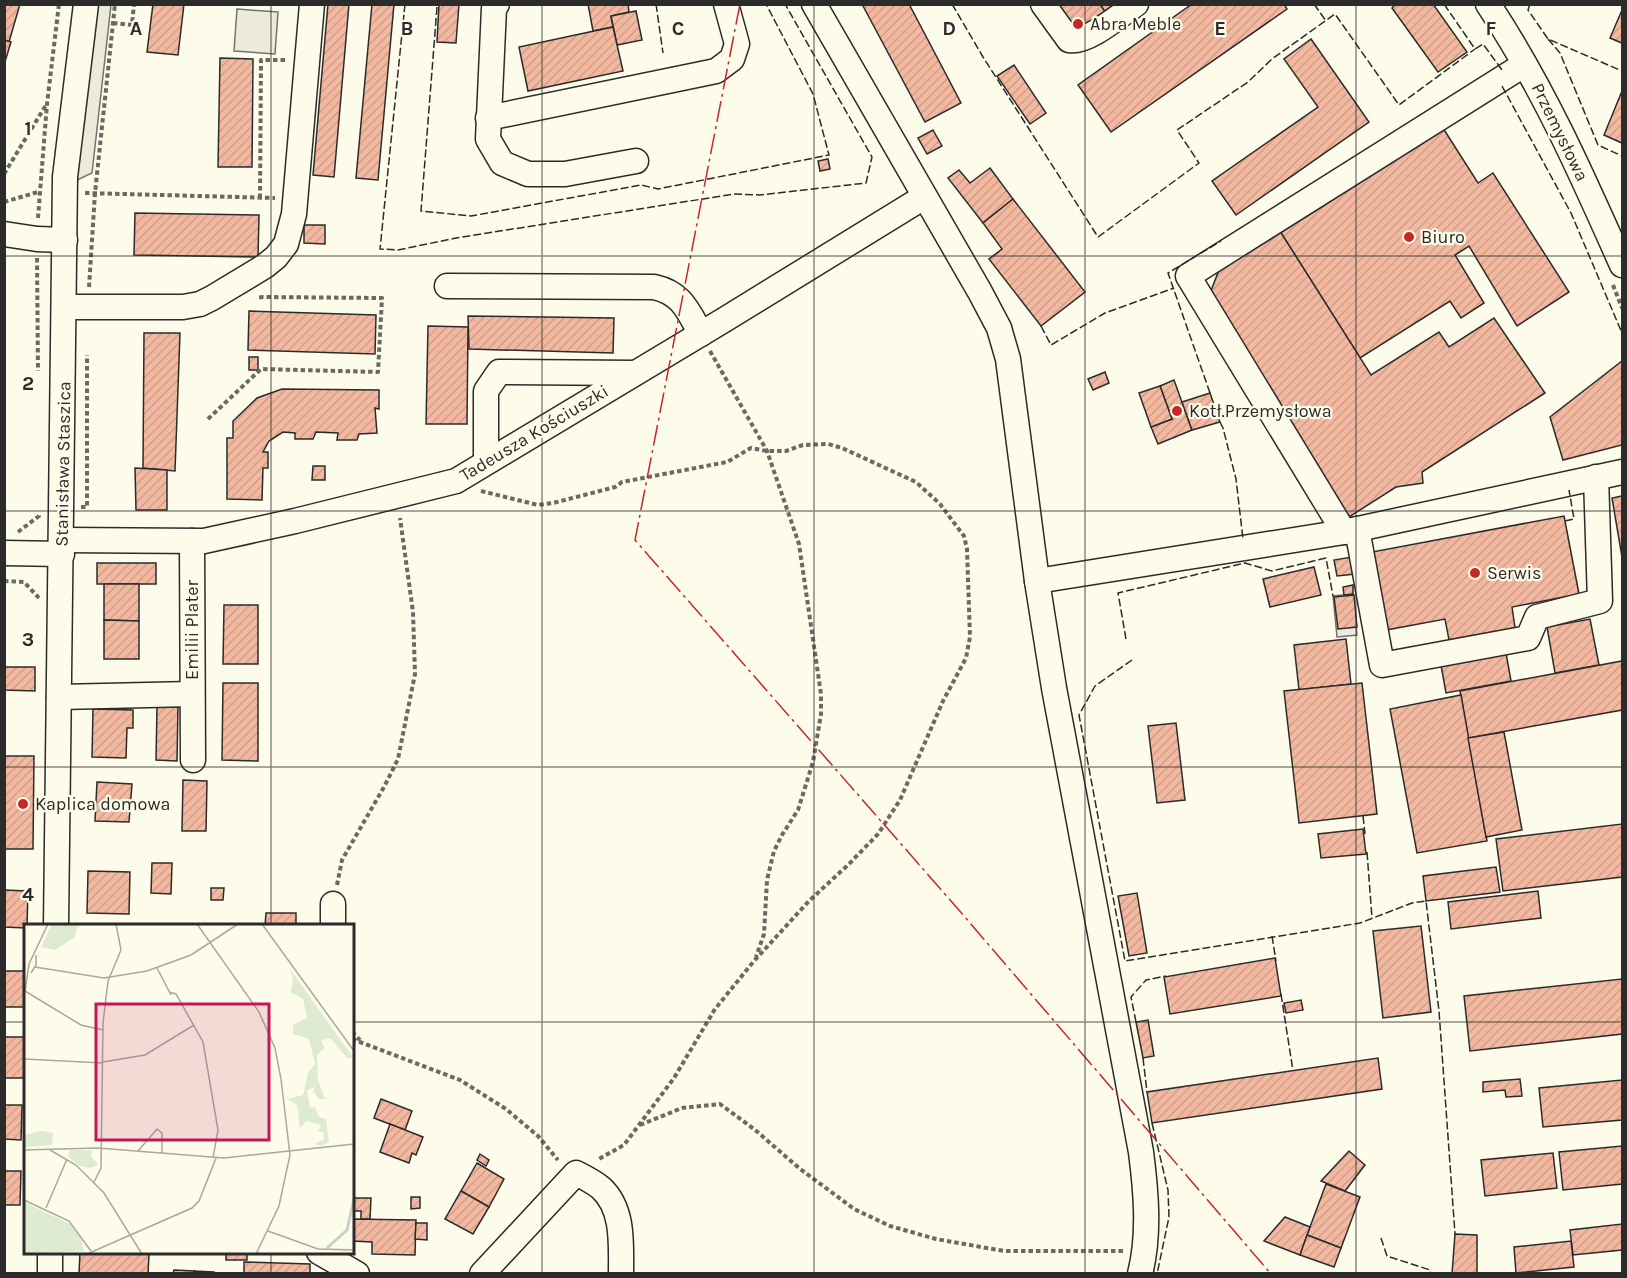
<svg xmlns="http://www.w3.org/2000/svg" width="1627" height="1278" font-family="Karla,sans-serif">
  <defs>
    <pattern id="building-hatch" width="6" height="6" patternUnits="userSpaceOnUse" patternTransform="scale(1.5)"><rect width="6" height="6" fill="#f2b8a0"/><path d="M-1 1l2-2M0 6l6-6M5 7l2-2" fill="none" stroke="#d09e8a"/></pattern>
  </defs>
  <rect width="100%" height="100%" fill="#fdfbea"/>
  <!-- parking -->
  <g fill="#eceadb" stroke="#74746e" stroke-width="1.5">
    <path d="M95 5H111L92 173 75 181Z"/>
    <path d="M237 9 278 12 275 54 234 51Z"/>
    <path d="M1353 594 1357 635 1337 637 1333 596Z"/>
  </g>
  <!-- building -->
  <g fill="url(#building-hatch)" stroke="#2b2b2b" stroke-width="1.5">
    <path d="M4 4H20L9 42 4 40Z"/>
    <path d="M153 4H184L178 55 147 52Z"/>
    <path d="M328 4H349L334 177 313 175Z"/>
    <path d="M372 4H394L378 180 356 178Z"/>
    <path d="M439 4H459L456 43 437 42Z"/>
    <path d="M588 4H628L629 12 611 16 613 27 593 31Z"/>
    <path d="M862 4H909L961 103 925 122Z"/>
    <path d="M1052 4H1100L1106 13 1074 36Z"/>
    <path d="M1100 4H1118L1106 13Z"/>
    <path d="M1192 4H1284L1287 9 1111 132 1078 85Z"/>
    <path d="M1396 4H1433L1467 52 1438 72 1392 8Z"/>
    <path d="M1622 10V43L1610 38Z"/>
    <path d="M636 11 642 40 617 45 611 16Z"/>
    <path d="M613 27 623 71 528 91 519 47Z"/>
    <path d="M1311 39 1369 122 1236 215 1212 181 1318 107 1284 59Z"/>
    <path d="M4 40 11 42 4 65Z"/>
    <path d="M220 58 253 59 252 167H218Z"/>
    <path d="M1014 65 1046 113 1030 124 997 76Z"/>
    <path d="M1622 91V143L1604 135Z"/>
    <path d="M1441 125 1478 183 1493 173 1569 292 1517 326 1469 246 1455 255 1484 303 1461 318 1450 301 1360 358 1278 228Z"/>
    <path d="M933 130 942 146 927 154 918 138Z"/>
    <path d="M828 159 830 169 820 171 818 161Z"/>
    <path d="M990 168 1013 199 983 223 948 178 959 170 970 183Z"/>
    <path d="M1013 199 1085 292 1041 326 989 259 1002 249 983 223Z"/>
    <path d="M135 213 259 215 258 257 134 255Z"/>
    <path d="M304 225H325V244L304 243Z"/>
    <path d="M1278 228 1371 375 1439 332 1449 347 1494 318 1545 393 1422 472 1423 483 1396 487 1349 517 1209 296 1222 262Z"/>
    <path d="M249 311 376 315 375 354 248 350Z"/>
    <path d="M468 316 614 318 613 353 469 349Z"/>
    <path d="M428 326 468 327 467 424H426Z"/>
    <path d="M144 333H180L175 471 143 468Z"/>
    <rect x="249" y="357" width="9" height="13"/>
    <path d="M1622 361V445L1563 460 1550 417Z"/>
    <path d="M1105 372 1109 383 1093 390 1088 379Z"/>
    <path d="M1174 380 1192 430 1158 444 1151 427 1172 419 1160 386Z"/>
    <path d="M1160 386 1172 419 1151 427 1139 393Z"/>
    <path d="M282 389 379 390V409L375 408 377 433 359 434 357 440H337L338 433 316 432 313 439H295V433L283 432 269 441 263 452H268V468H263L262 500 227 499V438H233V421L257 398Z"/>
    <path d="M1210 393 1220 422 1192 430 1182 402Z"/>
    <path d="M313 466H325V480H312Z"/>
    <path d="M135 468 167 470V510H136Z"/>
    <path d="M1622 496V557L1612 498Z"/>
    <path d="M1564 516 1579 594 1512 607 1515 628 1449 640 1445 619 1386 630 1372 552Z"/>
    <path d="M1352 557 1355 574 1337 576 1334 560Z"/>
    <rect x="97" y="563" width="59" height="21"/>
    <path d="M1314 567 1321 595 1270 607 1263 579Z"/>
    <path d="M104 584H139V621L104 620Z"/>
    <path d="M1353 585V594L1344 595 1343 587Z"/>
    <path d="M1354 595 1357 627 1338 629 1334 597Z"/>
    <path d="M224 605H258V664H223Z"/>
    <path d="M1590 619 1599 665 1555 673 1547 627Z"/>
    <path d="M104 620 139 621V659H104Z"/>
    <path d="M1346 639 1351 684 1299 690 1294 645Z"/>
    <path d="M1506 653 1511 681 1446 693 1441 665Z"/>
    <path d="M1622 661V710L1468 738 1460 691Z"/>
    <path d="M4 667H35V691L4 690Z"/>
    <path d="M223 683H258V761L222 760Z"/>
    <path d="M1362 683 1377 814 1299 823 1284 691Z"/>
    <path d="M1461 695 1487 841 1417 853 1390 709Z"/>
    <path d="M157 706 178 707 177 761 156 760Z"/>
    <path d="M93 709 133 710V728H127L126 758 92 757Z"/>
    <path d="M1176 723 1185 800 1157 803 1148 726Z"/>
    <path d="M1504 732 1522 830 1486 837 1468 738Z"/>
    <path d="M4 756H34L33 849H4Z"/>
    <path d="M183 780 207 781 206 831H182Z"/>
    <path d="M97 782 132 784 129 822 95 821Z"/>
    <path d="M1622 824V877L1503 891 1496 839Z"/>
    <path d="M1363 829 1366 854 1321 858 1318 834Z"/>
    <path d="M152 863H172L171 894 151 893Z"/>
    <path d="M1496 867 1500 892 1426 901 1423 876Z"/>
    <path d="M88 871 130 872 129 914 87 913Z"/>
    <path d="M211 888H224L223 900H211Z"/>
    <path d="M4 890 28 891 27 926 26 928 4 927Z"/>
    <path d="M1538 891 1541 918 1451 929 1448 902Z"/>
    <path d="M1137 893 1147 953 1129 956 1118 896Z"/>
    <path d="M266 913H296V925L301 926H265Z"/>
    <path d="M1421 926 1431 1012 1383 1018 1373 931Z"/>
    <path d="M1275 958 1281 996 1170 1014 1164 977Z"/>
    <rect x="4" y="971" width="22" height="36"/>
    <path d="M1622 979V1034L1470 1051 1464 996Z"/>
    <path d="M1301 1000 1303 1010 1286 1013 1284 1003Z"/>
    <path d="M1148 1020 1154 1056 1143 1058 1136 1022Z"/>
    <rect x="4" y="1037" width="22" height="41"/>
    <path d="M1378 1058 1382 1089 1152 1123 1147 1092Z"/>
    <path d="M1520 1079 1522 1096 1506 1097 1505 1090 1483 1092V1082Z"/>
    <path d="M1622 1080V1120L1543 1127 1539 1088Z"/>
    <path d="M381 1099 412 1111 405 1130 374 1118Z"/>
    <path d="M4 1105H22L21 1140 4 1139Z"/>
    <path d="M390 1124 423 1137 416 1155 412 1153 409 1163 380 1152Z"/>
    <path d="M1622 1146V1184L1563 1190 1559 1152Z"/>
    <path d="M1349 1151 1365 1165 1345 1191 1321 1181Z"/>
    <path d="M1553 1153 1557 1188 1485 1196 1481 1160Z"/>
    <path d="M480 1154 489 1160 486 1166 477 1160Z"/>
    <path d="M477 1163 504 1179 489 1207 461 1191Z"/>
    <path d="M4 1171H21L20 1205H4Z"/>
    <path d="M1326 1184 1360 1197 1341 1248 1307 1235Z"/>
    <path d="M461 1191 489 1207 473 1234 445 1219Z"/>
    <path d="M411 1197H420V1208L411 1209Z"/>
    <path d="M352 1198H371L370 1219H361V1211H352Z"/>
    <path d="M1285 1217 1310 1227 1300 1255 1264 1241Z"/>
    <path d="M352 1219 416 1220 415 1255 372 1254V1242L352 1241Z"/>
    <path d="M416 1223H427V1240L415 1239Z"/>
    <path d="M1622 1224V1250L1573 1255 1570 1230Z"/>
    <path d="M1455 1234 1477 1235V1274H1452Z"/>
    <path d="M1307 1235 1341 1248 1334 1267 1300 1255Z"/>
    <path d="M1571 1241 1574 1267 1516 1273 1514 1247Z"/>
    <path d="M80 1252 149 1254 148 1274H79Z"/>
    <rect x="226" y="1252" width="21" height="8"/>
    <path d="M244 1262 310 1264V1274H244Z"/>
    <path d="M174 1270 194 1271V1274H173Z"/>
    <path d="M194 1271 214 1272V1274H194Z"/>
  </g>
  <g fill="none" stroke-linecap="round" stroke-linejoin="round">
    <defs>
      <g id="minor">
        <path d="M497 4 494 8 488 139 502 163 528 174H565L636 161"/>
        <path d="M814 4 980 292 999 328 1008 359 1037 581 1054 688 1141 1152C1146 1191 1150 1234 1140 1274"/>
        <path d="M1043 4 1069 40C1087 44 1120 15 1136 4"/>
        <path d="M1488 4C1543 87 1582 175 1622 265"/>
        <path d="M1514 71 1188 276 1344 532 1622 472"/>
        <path d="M488 118 716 71 732 59 737 44 726 4"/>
        <path d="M4 234 37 239 65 240"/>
        <path d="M447 286 654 287C682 293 688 311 701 334"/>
        <path d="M65 307H183L200 304 212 298 265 266 276 257 286 244 294 214 312 4"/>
        <path d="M486 462V391L499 372 635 373"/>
        <path d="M1357 529 1382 665 1528 638 1537 617 1600 601 1596 477"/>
        <path d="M62 540 204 541 295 521 456 481 724 320 924 197"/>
        <path d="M192 541 193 760"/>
        <path d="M4 553 62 554"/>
        <path d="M1037 581 1344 532"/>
        <path d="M59 697 192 694"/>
        <path d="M56 926 65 177 86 4"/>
        <path d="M333 926V904"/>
        <path d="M319 1252 357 1274"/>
        <path d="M50 1274V1252"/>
        <path d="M482 1274 576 1173C584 1177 594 1182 601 1188 624 1209 621 1244 621 1274"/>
      </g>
    </defs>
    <!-- minor casing -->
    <use href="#minor" stroke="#2b2b2b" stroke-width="27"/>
    <!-- path -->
    <g stroke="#6a6964" stroke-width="4" stroke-dasharray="4.5 3" stroke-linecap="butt">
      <path d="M113 23 132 25 134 4"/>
      <path d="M4 174 46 105"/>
      <path d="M85 193 275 198"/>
      <path d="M260 198 261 60H287"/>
      <path d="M4 202 38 192"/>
      <path d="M38 218 47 104 59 4"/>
      <path d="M37 258 38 371"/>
      <path d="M1613 285 1622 308"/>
      <path d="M89 287 95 193 115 4"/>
      <path d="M710 351 767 451 799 544 821 694V714L813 762 798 810 782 835 774 851 767 880 764 934 756 957"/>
      <path d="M208 419 261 369 378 372 382 298 263 297 256 298"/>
      <path d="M481 491 538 505 553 503 615 487 622 482 727 462 751 448 767 451H786L803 445 828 444 842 448 916 482 940 504 964 536 967 549 970 637 966 658 943 701 900 800 878 834 849 864 809 901 754 961 715 1009 674 1078 624 1145 597 1160"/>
      <path d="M81 507H87V355"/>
      <path d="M18 532 39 516V514"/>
      <path d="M4 581 24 582 39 598"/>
      <path d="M337 885 342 860 384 787 398 759 415 674 413 612 400 518"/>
      <path d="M352 1032 360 1040"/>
      <path d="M352 1039 460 1080 506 1109 538 1136 558 1160"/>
      <path d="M640 1125 682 1108 720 1104 754 1129 799 1168 854 1209 890 1226 936 1239 1004 1251H1123"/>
    </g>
    <!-- minor -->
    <use href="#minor" stroke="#fdfbea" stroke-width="24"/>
    <!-- fence -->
    <g stroke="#2b2b2b" stroke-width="1.5" stroke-dasharray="8 3" stroke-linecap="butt">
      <path d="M405 4 380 249 398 250 456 238 734 194 760 195 866 183 872 157 785 4"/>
      <path d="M656 4 663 53"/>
      <path d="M952 4 983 57 1098 237 1199 163 1177 130 1248 82 1272 59 1335 14 1399 105 1475 49"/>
      <path d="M1314 4 1326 21"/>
      <path d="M1444 4 1475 49 1483 44 1502 70"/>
      <path d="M1530 4 1528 10 1548 39 1622 71"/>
      <path d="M437 7 421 211 471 216 641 185 658 189 829 155 813 94 766 4"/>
      <path d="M1548 39 1560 53 1598 145 1622 156"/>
      <path d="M1502 86 1571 213 1622 333"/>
      <path d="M1041 326 1051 345 1105 313 1174 288"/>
      <path d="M1210 393 1168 273 1221 241"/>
      <path d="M1220 422 1223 428 1236 479 1243 539"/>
      <path d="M1565 521 1574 519 1569 490"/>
      <path d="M1126 639 1118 593 1245 563 1272 571 1326 558 1333 596"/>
      <path d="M1132 660 1095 686 1079 715 1125 961 1360 923 1412 903 1426 901 1439 1011 1455 1234"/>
      <path d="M1363 816 1365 834"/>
      <path d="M1367 852 1372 918"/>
      <path d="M1272 936 1276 961"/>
      <path d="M1281 994 1293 1071"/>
      <path d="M1136 1022 1131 997 1146 980 1166 976"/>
      <path d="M1143 1058 1147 1092"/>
      <path d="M1152 1123 1168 1190 1169 1217 1157 1274"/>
      <path d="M1381 1238 1387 1256 1430 1270V1274"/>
    </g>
    <!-- power -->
    <path stroke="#c62828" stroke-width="1.5" stroke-dasharray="21 4.5 3 4.5" stroke-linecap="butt" d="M740 4 635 540 958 909 1271 1274"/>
  </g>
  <!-- grid -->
  <path fill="none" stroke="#2b2b2b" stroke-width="1.5" stroke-opacity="0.55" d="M271 4V926M542 4V1274M814 4V1274M1085 4V1274M1356 4V1274M4 256H1622M4 511H1622M4 767H1622M4 1022H26M352 1022H1622M271 1252V1274"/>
  <!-- markers -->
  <g fill="#c62828" stroke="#fdfbea" stroke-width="2">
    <circle cx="1078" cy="24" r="6"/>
    <circle cx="1409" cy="237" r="6"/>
    <circle cx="1177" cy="411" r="6"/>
    <circle cx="1475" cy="573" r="6"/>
    <circle cx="23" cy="804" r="6"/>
  </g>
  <g text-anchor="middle" stroke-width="4.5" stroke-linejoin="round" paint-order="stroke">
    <!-- poi labels -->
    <g font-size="18" fill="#2b2b2b" stroke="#fdfbea" text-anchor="start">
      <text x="1090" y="30">Abra Meble</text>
      <text x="1421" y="243">Biuro</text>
      <text x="1189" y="417">Kotł.Przemysłowa</text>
      <text x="1487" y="579">Serwis</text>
      <text x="35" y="810">Kaplica domowa</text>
    </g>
    <!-- street labels -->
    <g font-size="18" fill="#2b2b2b" stroke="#fdfbea">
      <text transform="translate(1560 132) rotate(64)" y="6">Przemysłowa</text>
      <text transform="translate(534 433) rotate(-31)" y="6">Tadeusza Kościuszki</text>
      <text transform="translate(63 464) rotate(-89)" y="6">Stanisława Staszica</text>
      <text transform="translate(192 630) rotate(-90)" y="6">Emilii Plater</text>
    </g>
  </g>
  <!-- overview -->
  <g transform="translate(24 924)">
    <rect width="330" height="330" fill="#fdfbea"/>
    <path d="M266 45 329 133 324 135 306 114 297 117 301 124 293 131 294 156 301 175H295L289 167 291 163 283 166 286 184 291 183 295 193 302 195 305 218 298 222 291 220 300 215 299 208 292 207 297 204 295 200 282 197 276 205 273 181 263 175 279 171 284 149 291 140 285 115 269 110V101L283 94 279 75 267 68 269 55ZM18 207 29 209 28 221 0 223V211ZM46 226H68L67 232 74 241 66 244 56 242 44 233ZM0 278 46 300 58 315 59 327 0 330Z" fill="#deebd1"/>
    <path d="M28 0H60L53 3 51 13 31 26 17 23Z" fill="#deebd1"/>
    <path fill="none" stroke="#c7d0d0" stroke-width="3" d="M303 324 323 306 330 275"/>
    <path fill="none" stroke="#a9a89e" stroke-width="1.5" d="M173 0 235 88 251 124 257 155 266 231 255 282 232 330M238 0 330 127M11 43 80 54 123 47 167 31 214 0M133 44 147 71M7 49 12 41V31M1 67 57 101 79 106M1 68 5 40 24 0M145 68 152 70 179 118 194 206 189 234M0 135 79 139M79 138 121 131 170 101M0 226 74 224 200 234 330 220M26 226 52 241 80 269 118 330M114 227 133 205 138 209V229M70 258 77 244 79 99 84 57 97 26 92 0M0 276 45 297 67 327M22 284 43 235M244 307 294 325 330 326M63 330 168 284 175 277 192 234"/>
    <path fill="#c2185b" fill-opacity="0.15" stroke="#c2185b" stroke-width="3" d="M72 80H245V216H72Z"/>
    <rect width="330" height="330" fill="none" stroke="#2b2b2b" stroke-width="3"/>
  </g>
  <g font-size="20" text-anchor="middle" font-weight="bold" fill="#2b2b2b" stroke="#fdfbea" stroke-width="4.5" stroke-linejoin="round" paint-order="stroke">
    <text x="136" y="35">A</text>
    <text x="407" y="35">B</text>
    <text x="678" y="35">C</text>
    <text x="949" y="35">D</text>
    <text x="1220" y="35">E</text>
    <text x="1491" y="35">F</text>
    <text x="28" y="135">1</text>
    <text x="28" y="390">2</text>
    <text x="28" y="646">3</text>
    <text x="28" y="901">4</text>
  </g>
  <!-- border -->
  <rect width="1627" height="1278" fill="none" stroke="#2b2b2b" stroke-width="12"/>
</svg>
